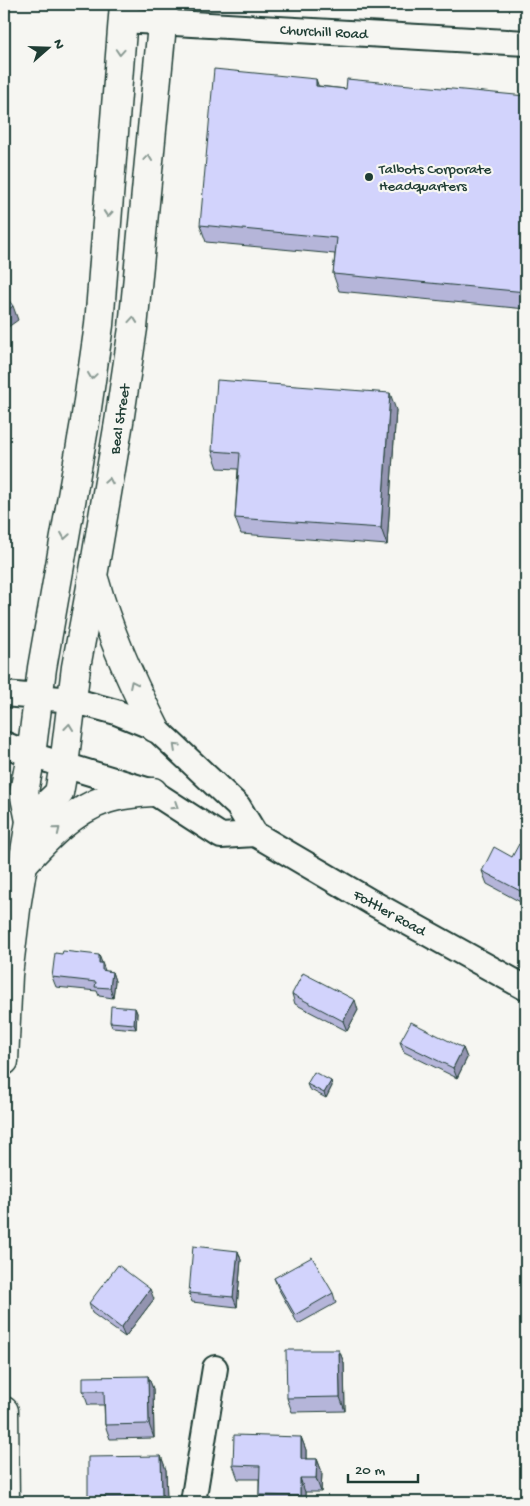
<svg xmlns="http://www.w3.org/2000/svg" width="530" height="1506" font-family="'Gochi Hand',sans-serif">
  <rect width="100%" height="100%" fill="#f6f6f2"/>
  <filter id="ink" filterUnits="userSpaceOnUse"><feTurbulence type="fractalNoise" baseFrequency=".02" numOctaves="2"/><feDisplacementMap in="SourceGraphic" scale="10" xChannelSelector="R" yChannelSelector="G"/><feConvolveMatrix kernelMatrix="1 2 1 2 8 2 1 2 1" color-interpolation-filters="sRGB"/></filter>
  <g filter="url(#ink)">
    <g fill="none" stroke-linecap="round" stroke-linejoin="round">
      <defs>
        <g id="minor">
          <path d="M122 20 526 43"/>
          <path d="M4 694 72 700 116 712 155 728 238 806 255 834 371 902 526 988"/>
          <path d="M4 744 31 755 153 792 221 836 255 834"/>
          <path d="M193 1502 215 1368"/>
        </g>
        <g id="tertiary">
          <path d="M95 582C109 633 131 681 155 728"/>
          <path d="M30 821 59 793 64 765 76 667 93 576 119 422 133 328 164 4"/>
          <path d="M23 864C47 838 73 810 107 799 122 794 138 793 153 792"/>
          <path d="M4 1061 8 975 17 901 30 821 24 792 31 755 42 668 85 422 99 325 124 4"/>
          <path d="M4 1411 5 1502"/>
        </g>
      </defs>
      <!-- minor casing -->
      <use href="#minor" stroke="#1f3d34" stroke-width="28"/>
      <!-- tertiary casing -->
      <use href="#tertiary" stroke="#1f3d34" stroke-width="31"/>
      <!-- minor -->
      <use href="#minor" stroke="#f6f6f2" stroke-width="24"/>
      <!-- tertiary -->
      <use href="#tertiary" stroke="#f6f6f2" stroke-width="28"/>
    </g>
    <!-- wall -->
    <g fill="#b5b5d9" stroke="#1f3d34">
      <path d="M319 86 346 89 526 96V309L339 291 333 274 335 254 206 242 200 225Z"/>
      <path d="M396 410 387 545 241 534 235 518 238 469 218 468 212 451Z"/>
      <path d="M526 848V905L487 884 482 871 512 857Z"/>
      <path d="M105 971 112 972 115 981 113 998 99 996 97 991 56 987 52 977Z"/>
      <path d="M292 994 358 1010 347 1031 295 1004Z"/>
      <path d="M135 1008 137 1013 136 1029 112 1027 110 1022Z"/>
      <path d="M400 1042 463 1048 467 1058 457 1078 404 1052Z"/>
      <path d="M331 1081 332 1086 326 1098 309 1089 307 1084Z"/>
      <path d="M238 1251 241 1260 237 1307 192 1302 189 1293Z"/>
      <path d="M274 1278 333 1293 336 1303 298 1324 278 1288Z"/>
      <path d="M154 1299 125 1337 92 1313 89 1303Z"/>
      <path d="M339 1350 344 1363 345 1411 292 1412 287 1398Z"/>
      <path d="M148 1376 153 1389 154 1438 110 1439 105 1425 104 1405H88L83 1391Z"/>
      <path d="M301 1437 306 1450V1459H317L322 1472 321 1492H305V1502H262L259 1495V1479H238L233 1465Z"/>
      <path d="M161 1456 166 1470 167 1502H90L88 1497Z"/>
    </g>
    <!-- shaded-wall -->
    <g fill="#9394b0" stroke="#1f3d34">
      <path d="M316 79 322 96 316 86Z"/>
      <path d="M13 306 18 320 4 330V313Z"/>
      <path d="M390 393 396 410 387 545 381 528Z"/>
      <path d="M99 955 106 973 105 980 99 963Z"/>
      <path d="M112 972 115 981 113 998 110 988Z"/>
      <path d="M355 1000 358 1010 347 1031 343 1021Z"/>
      <path d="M135 1008 137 1013 136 1029 134 1024Z"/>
      <path d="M463 1048 467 1058 457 1078 453 1068Z"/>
      <path d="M331 1081 332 1086 326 1098 324 1093Z"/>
      <path d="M238 1251 241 1260 237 1307 233 1297Z"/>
      <path d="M150 1289 154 1299 125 1337 121 1328Z"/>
      <path d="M339 1350 344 1363 345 1411 340 1397Z"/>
      <path d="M148 1376 153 1389 154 1438 149 1424Z"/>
      <path d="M301 1437 306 1450V1472L301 1459Z"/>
      <path d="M161 1456 166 1470 167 1502H164L162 1496Z"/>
      <path d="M317 1459 322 1472 321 1492 316 1478Z"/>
      <path d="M300 1478 305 1492V1502H302L300 1496Z"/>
    </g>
    <!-- building -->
    <g fill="#d2d3fc" stroke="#1f3d34">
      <path d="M214 69 316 79V86L346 89 347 79 526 96V292L333 274 337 238 200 225Z"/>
      <path d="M5 295 13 306 4 313V296Z"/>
      <path d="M217 380 390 393 381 528 235 518 240 453 212 451Z"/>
      <path d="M519 844 526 848V894L482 871 494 847 512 857Z"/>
      <path d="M63 951 99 955V963H102V970L112 972 110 988 95 987 96 982 52 977 55 953 62 954Z"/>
      <path d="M303 973 355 1000 343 1021 292 994Z"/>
      <path d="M111 1006 135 1008 134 1024 110 1022Z"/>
      <path d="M411 1022 463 1048 453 1068 400 1042Z"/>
      <path d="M314 1072 331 1081 324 1093 307 1084Z"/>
      <path d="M193 1246 238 1251 233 1297 189 1293Z"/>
      <path d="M312 1257 333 1293 295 1315 274 1278Z"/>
      <path d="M118 1265 150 1289 121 1328 89 1303Z"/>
      <path d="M525 1320H526V1348H524Z"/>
      <path d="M286 1350H339L340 1397 287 1398Z"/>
      <path d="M148 1376 149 1424 105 1425 104 1391H83V1377Z"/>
      <path d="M234 1435 301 1437V1459H317L316 1478H300V1496L259 1495 260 1466 233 1465Z"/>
      <path d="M161 1456 162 1496 88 1497V1457Z"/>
    </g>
    <!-- one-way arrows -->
    <defs><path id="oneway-chevron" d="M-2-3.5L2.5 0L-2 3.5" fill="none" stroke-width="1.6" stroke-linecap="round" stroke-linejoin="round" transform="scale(1.25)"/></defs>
    <g stroke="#8a9a93">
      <use href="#oneway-chevron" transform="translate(120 52) rotate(94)"/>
      <use href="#oneway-chevron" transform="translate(148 158) rotate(-84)"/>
      <use href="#oneway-chevron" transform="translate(108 214) rotate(95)"/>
      <use href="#oneway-chevron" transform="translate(133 320) rotate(-85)"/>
      <use href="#oneway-chevron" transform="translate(92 376) rotate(98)"/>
      <use href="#oneway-chevron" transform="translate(109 481) rotate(-80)"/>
      <use href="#oneway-chevron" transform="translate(65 536) rotate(99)"/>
      <use href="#oneway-chevron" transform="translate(133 684) rotate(-116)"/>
      <use href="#oneway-chevron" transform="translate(69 727) rotate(-84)"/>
      <use href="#oneway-chevron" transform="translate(176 747) rotate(-137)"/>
      <use href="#oneway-chevron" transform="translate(175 806) rotate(33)"/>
      <use href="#oneway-chevron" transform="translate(57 830) rotate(-39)"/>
    </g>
  </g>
  <!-- markers -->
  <circle fill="#1f3d34" stroke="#f6f6f2" stroke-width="2" cx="369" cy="177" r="5"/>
  <g text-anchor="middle" stroke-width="4.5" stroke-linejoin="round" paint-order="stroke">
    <!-- street labels -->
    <g font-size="15" fill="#1f3d34" stroke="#f6f6f2">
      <text transform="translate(324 31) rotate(3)" y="5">Churchill Road</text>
      <text transform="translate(119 419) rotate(-81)" y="5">Beal Street</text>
      <text transform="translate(390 912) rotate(29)" y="5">Fottler Road</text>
    </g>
    <!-- poi labels -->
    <g font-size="15" fill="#1f3d34" stroke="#f6f6f2" text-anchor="start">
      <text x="379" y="173">Talbots Corporate<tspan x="379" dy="17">Headquarters</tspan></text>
    </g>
  </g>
  <!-- margin -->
  <rect width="530" height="1506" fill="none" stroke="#f6f6f2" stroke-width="20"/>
  <rect x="10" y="10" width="510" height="1486" fill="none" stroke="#1f3d34" stroke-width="2" filter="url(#ink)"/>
  <!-- north arrow -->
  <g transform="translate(48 48) rotate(70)" stroke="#f6f6f2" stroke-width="4" paint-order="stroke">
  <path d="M0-4L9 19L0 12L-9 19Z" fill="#1f3d34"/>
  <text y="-8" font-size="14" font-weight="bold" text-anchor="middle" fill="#1f3d34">N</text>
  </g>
  <!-- scale -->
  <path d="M348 1474v8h70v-8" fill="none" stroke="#1f3d34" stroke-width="2.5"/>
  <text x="355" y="1474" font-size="15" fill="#1f3d34" stroke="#f6f6f2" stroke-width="4" paint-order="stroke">20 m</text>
</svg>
